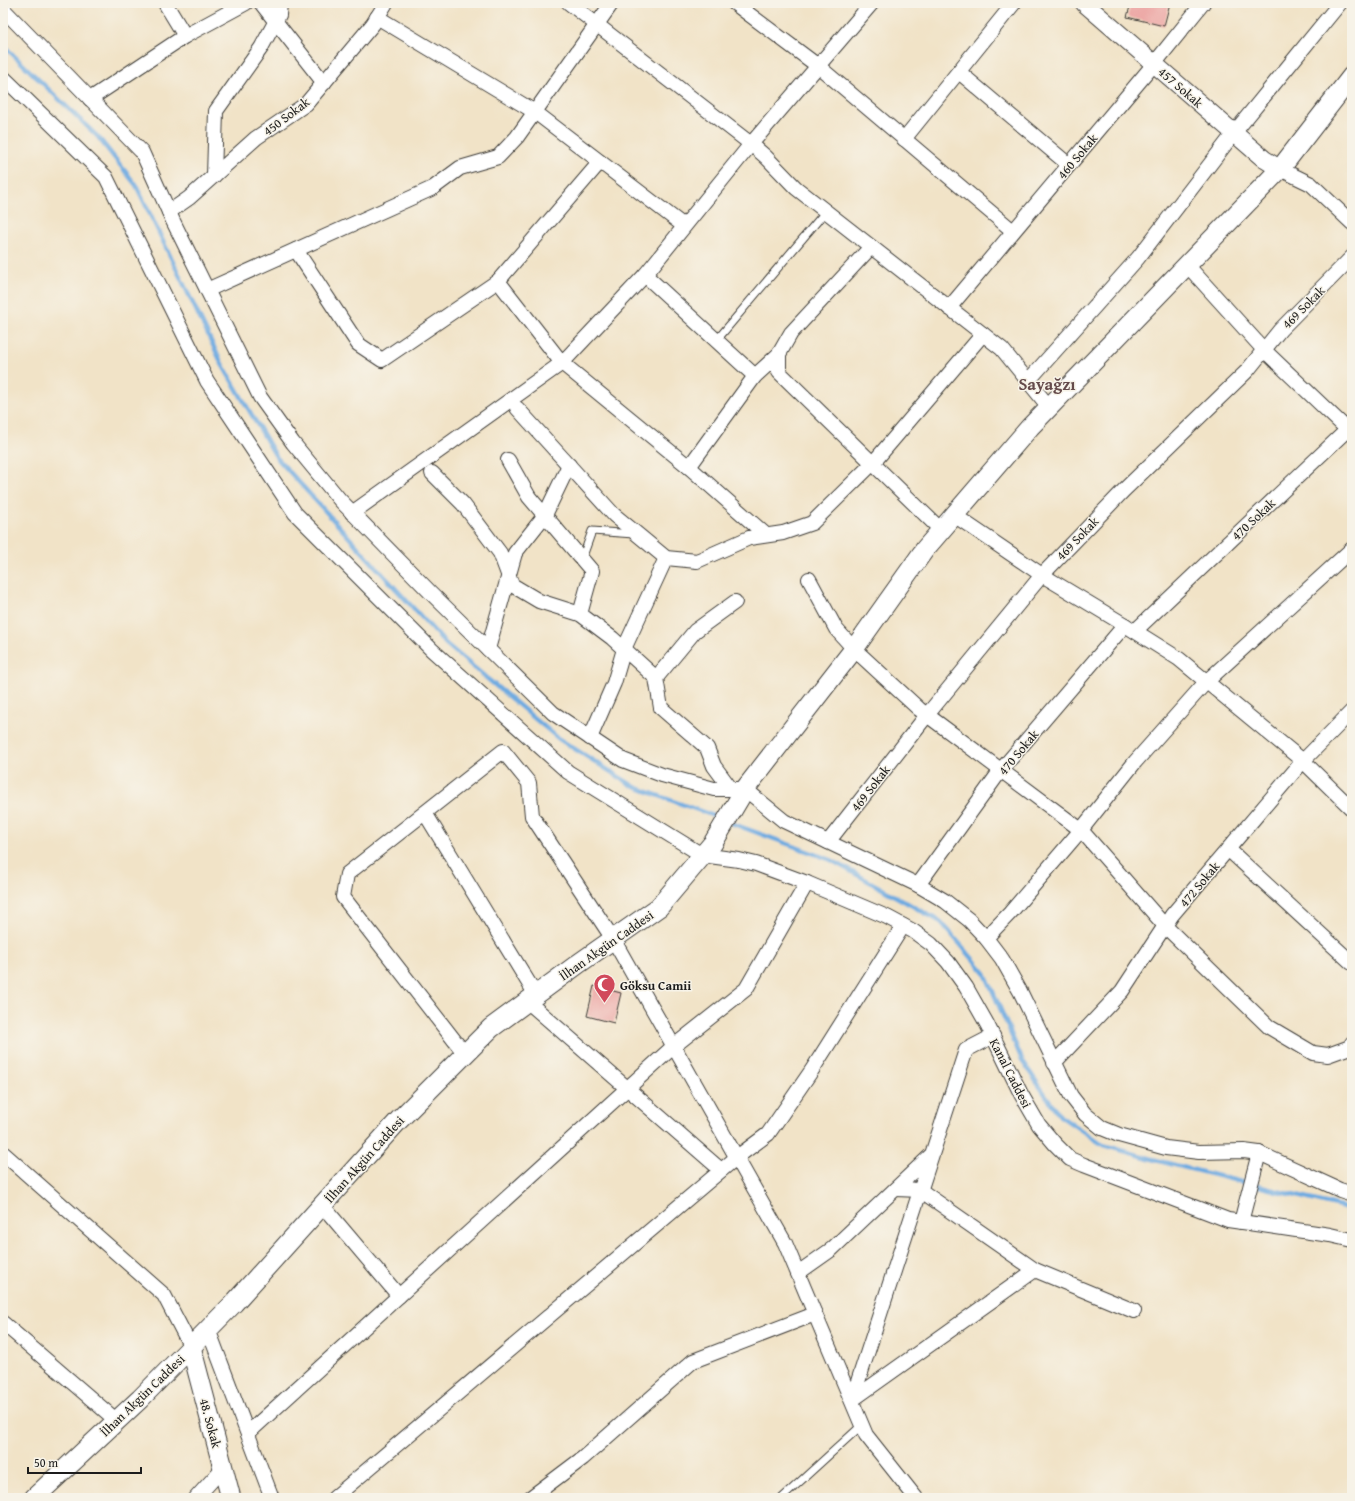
<svg xmlns="http://www.w3.org/2000/svg" width="1355" height="1501" font-family="'Gentium Book Plus',serif">
  <rect width="100%" height="100%" fill="#f7f3e8"/>
  <filter id="ink" filterUnits="userSpaceOnUse"><feTurbulence type="fractalNoise" baseFrequency=".025" numOctaves="2"/><feDisplacementMap in="SourceGraphic" scale="8" xChannelSelector="R" yChannelSelector="G"/><feConvolveMatrix kernelMatrix="1 2 1 2 8 2 1 2 1" color-interpolation-filters="sRGB"/></filter>
  <filter id="wash" filterUnits="userSpaceOnUse"><feTurbulence type="fractalNoise" baseFrequency=".012" numOctaves="4" result="noise"/><feDisplacementMap in="SourceGraphic" scale="16" xChannelSelector="R" yChannelSelector="G"/><feGaussianBlur stdDeviation="0.9" result="paint"/><feColorMatrix in="noise" values="0 0 0 0 0 0 0 0 0 0 0 0 0 0 0 0 0 1.4 0 .05"/><feComposite in="paint" operator="in"/></filter>
  <g filter="url(#wash)">
    <rect width="100%" height="100%" fill="#f1e3c7"/>
    <g fill="none" stroke-linecap="round" stroke-linejoin="round">
      <!-- stream -->
      <g stroke="#70abe1" stroke-width="4.5">
        <path d="M3 45 98 137 136 185 222 364 277 458 446 644 559 739 635 787 722 819"/>
        <path d="M731 823 831 860 941 922 985 973 1023 1062 1060 1116 1103 1145 1163 1162 1352 1210"/>
      </g>
    </g>
    <g id="blocks">
      <!-- building -->
      <g fill="#eca3a1">
        <path d="M1131 3H1170L1164 26 1127 17Z"/>
        <path d="M594 986 621 993 614 1023 587 1016Z"/>
      </g>
    </g>
  </g>
  <g filter="url(#ink)">
    <use href="#blocks" fill-opacity="0" stroke="#3c3a36" stroke-width="1"/>
    <g fill="none" stroke-linecap="round" stroke-linejoin="round">
      <defs>
        <g id="service">
          <path d="M716 341 826 211"/>
          <path d="M582 559 592 531 634 534"/>
          <path d="M782 1498 862 1425"/>
        </g>
        <g id="minor">
          <path d="M165 3 185 36"/>
          <path d="M261 3 324 83"/>
          <path d="M569 3 751 144 766 157 796 188 1002 349 1049 407"/>
          <path d="M734 3 818 66 1013 231"/>
          <path d="M3 9 142 152 173 221 260 397 293 443 340 500 430 592 553 713 623 760 662 775 714 789H745L784 821 918 885 945 901 969 920 986 938 1002 959 1020 991 1071 1096 1085 1114 1102 1128 1119 1135 1166 1148 1199 1152 1244 1151 1259 1153 1340 1190 1352 1194"/>
          <path d="M377 17 535 112 684 226"/>
          <path d="M959 72 1069 165"/>
          <path d="M3 77 106 177 207 381 295 513 432 650 568 772 702 855 739 860 756 864 807 883 887 917 913 931 931 944 948 962 966 987 987 1024 1021 1094 1039 1125 1055 1144 1070 1159 1084 1165 1228 1220 1330 1235 1352 1240"/>
          <path d="M90 99 185 36 246 3"/>
          <path d="M904 139 1014 3"/>
          <path d="M1280 169 1311 184 1352 223"/>
          <path d="M214 176 216 111 261 48 279 15 280 3"/>
          <path d="M169 212 189 198 256 138 306 104 373 24 386 3"/>
          <path d="M871 247 791 333 779 354V372L941 530"/>
          <path d="M296 250 358 344 382 360 498 281 600 162"/>
          <path d="M1187 265 1264 350 1352 434"/>
          <path d="M645 275 755 376"/>
          <path d="M498 281 562 363 689 467 766 535"/>
          <path d="M207 290 433 188 460 168 498 157 517 137 612 3"/>
          <path d="M949 308 1154 64 1203 3"/>
          <path d="M1028 381 1138 258 1234 133 1340 3"/>
          <path d="M517 408 614 515 666 558 697 561 749 538 783 533 812 523 873 463 983 334"/>
          <path d="M508 460 529 497 592 571 580 614"/>
          <path d="M689 467 755 376 779 354"/>
          <path d="M432 473 463 504 500 553 512 585 539 601 580 614 612 638 656 678 661 708 707 748 714 766 731 789"/>
          <path d="M352 513 562 363 645 275 751 144 872 3"/>
          <path d="M954 515 1042 575 1125 625 1179 659 1303 761 1352 809"/>
          <path d="M809 579 836 629 854 649 919 709 1081 830 1165 926 1269 1027 1313 1053 1328 1055 1350 1047 1352 1043"/>
          <path d="M1135 631 1347 430 1352 423"/>
          <path d="M488 649 515 553 545 515 569 465"/>
          <path d="M656 678 695 631 735 602"/>
          <path d="M590 738 614 683 624 649 666 558"/>
          <path d="M425 813 536 995"/>
          <path d="M828 842 927 715 1042 575 1124 490 1247 371 1280 330 1352 257"/>
          <path d="M1228 849 1352 963"/>
          <path d="M918 885 1001 770 1125 625"/>
          <path d="M986 938 1010 913 1081 830 1135 762 1206 682 1352 549"/>
          <path d="M527 1001 721 1170"/>
          <path d="M465 1054 343 897 347 874 503 751 529 783 532 816 613 939 785 1243 866 1435 916 1498"/>
          <path d="M1054 1063 1122 991 1172 915 1303 761 1352 711"/>
          <path d="M3 1153 164 1295 191 1347"/>
          <path d="M896 1189 920 1190 1035 1270 1134 1311"/>
          <path d="M322 1205 399 1296"/>
          <path d="M1241 1222 1259 1153"/>
          <path d="M798 1273 832 1249 930 1156"/>
          <path d="M3 1323 117 1421"/>
          <path d="M208 1329 272 1498"/>
          <path d="M852 1400 966 1050 993 1036"/>
          <path d="M852 1400 1035 1270"/>
          <path d="M248 1433 674 1046 746 989 807 883"/>
          <path d="M196 1498 223 1468"/>
          <path d="M334 1498 737 1157 768 1134 812 1070 903 926"/>
          <path d="M530 1498 583 1458 693 1361 815 1314"/>
        </g>
        <path id="tertiary" d="M1084 3 1264 159 1280 169"/>
        <g id="secondary">
          <path d="M191 1347 231 1498"/>
          <path d="M34 1498 140 1399 234 1303 399 1120 491 1028 578 964 659 907 713 843 745 789 854 649 925 549 1030 427 1280 169 1352 76"/>
        </g>
      </defs>
      <!-- service casing -->
      <use href="#service" stroke="#3c3a36" stroke-width="9"/>
      <!-- minor casing -->
      <use href="#minor" stroke="#3c3a36" stroke-width="16"/>
      <!-- tertiary casing -->
      <use href="#tertiary" stroke="#3c3a36" stroke-width="19"/>
      <!-- secondary casing -->
      <use href="#secondary" stroke="#3c3a36" stroke-width="21"/>
      <!-- service -->
      <use href="#service" stroke="#fff" stroke-width="7"/>
      <!-- minor -->
      <use href="#minor" stroke="#fff" stroke-width="14"/>
      <!-- tertiary -->
      <use href="#tertiary" stroke="#fff" stroke-width="17"/>
      <!-- secondary -->
      <use href="#secondary" stroke="#fff" stroke-width="19"/>
    </g>
  </g>
  <!-- icons -->
  <defs>
    <symbol id="mosque-pin" viewBox="-11 -11 22 30"><path d="M0 17L-7.5 6A9.5 9.5 0 1 1 7.5 6Z" fill="#d1495b" stroke="#f7f3e8"/><path d="M3.5-4.9A6 6 0 1 0 3.5 4.9A5 5 0 1 1 3.5-4.9Z" fill="#fff"/></symbol>
  </defs>
  <g fill-rule="evenodd">
    <use href="#mosque-pin" x="592" y="972" width="25" height="34"/>
  </g>
  <g text-anchor="middle" stroke-width="3" stroke-linejoin="round" paint-order="stroke">
    <!-- street labels -->
    <g font-size="13" fill="#1c1c1c" stroke="#f7f3e8">
      <text transform="translate(1181 87) rotate(41)" y="5">457 Sokak</text>
      <text transform="translate(286 116) rotate(-37)" y="5">450 Sokak</text>
      <text transform="translate(1077 156) rotate(-50)" y="5">460 Sokak</text>
      <text transform="translate(1303 307) rotate(-45)" y="5">469 Sokak</text>
      <text transform="translate(1253 519) rotate(-43)" y="5">470 Sokak</text>
      <text transform="translate(1077 538) rotate(-46)" y="5">469 Sokak</text>
      <text transform="translate(1018 752) rotate(-50)" y="5">470 Sokak</text>
      <text transform="translate(870 788) rotate(-52)" y="5">469 Sokak</text>
      <text transform="translate(1199 884) rotate(-50)" y="5">472 Sokak</text>
      <text transform="translate(606 945) rotate(-35)" y="5">İlhan Akgün Caddesi</text>
      <text transform="translate(1011 1073) rotate(63)" y="5">Kanal Caddesi</text>
      <text transform="translate(364 1159) rotate(-48)" y="5">İlhan Akgün Caddesi</text>
      <text transform="translate(142 1395) rotate(-44)" y="5">İlhan Akgün Caddesi</text>
      <text transform="translate(211 1423) rotate(75)" y="5">48. Sokak</text>
    </g>
    <!-- poi labels -->
    <g font-size="13" font-weight="bold" fill="#1c1c1c" stroke="#f7f3e8" text-anchor="start">
      <text x="620" y="990">Göksu Camii</text>
    </g>
    <!-- district labels -->
    <g font-size="17" font-weight="bold" fill="#654b4b" stroke="#f7f3e8">
      <text x="1047" y="390">Sayağzı</text>
    </g>
  </g>
  <!-- margin -->
  <rect width="1355" height="1501" fill="none" stroke="#f7f3e8" stroke-width="16"/>
  <!-- scale -->
  <path d="M28 1467v6h113v-6" fill="none" stroke="#1c1c1c" stroke-width="2"/>
  <text x="34" y="1467" font-size="12" fill="#1c1c1c" stroke="#f7f3e8" stroke-width="3" paint-order="stroke">50 m</text>
</svg>
